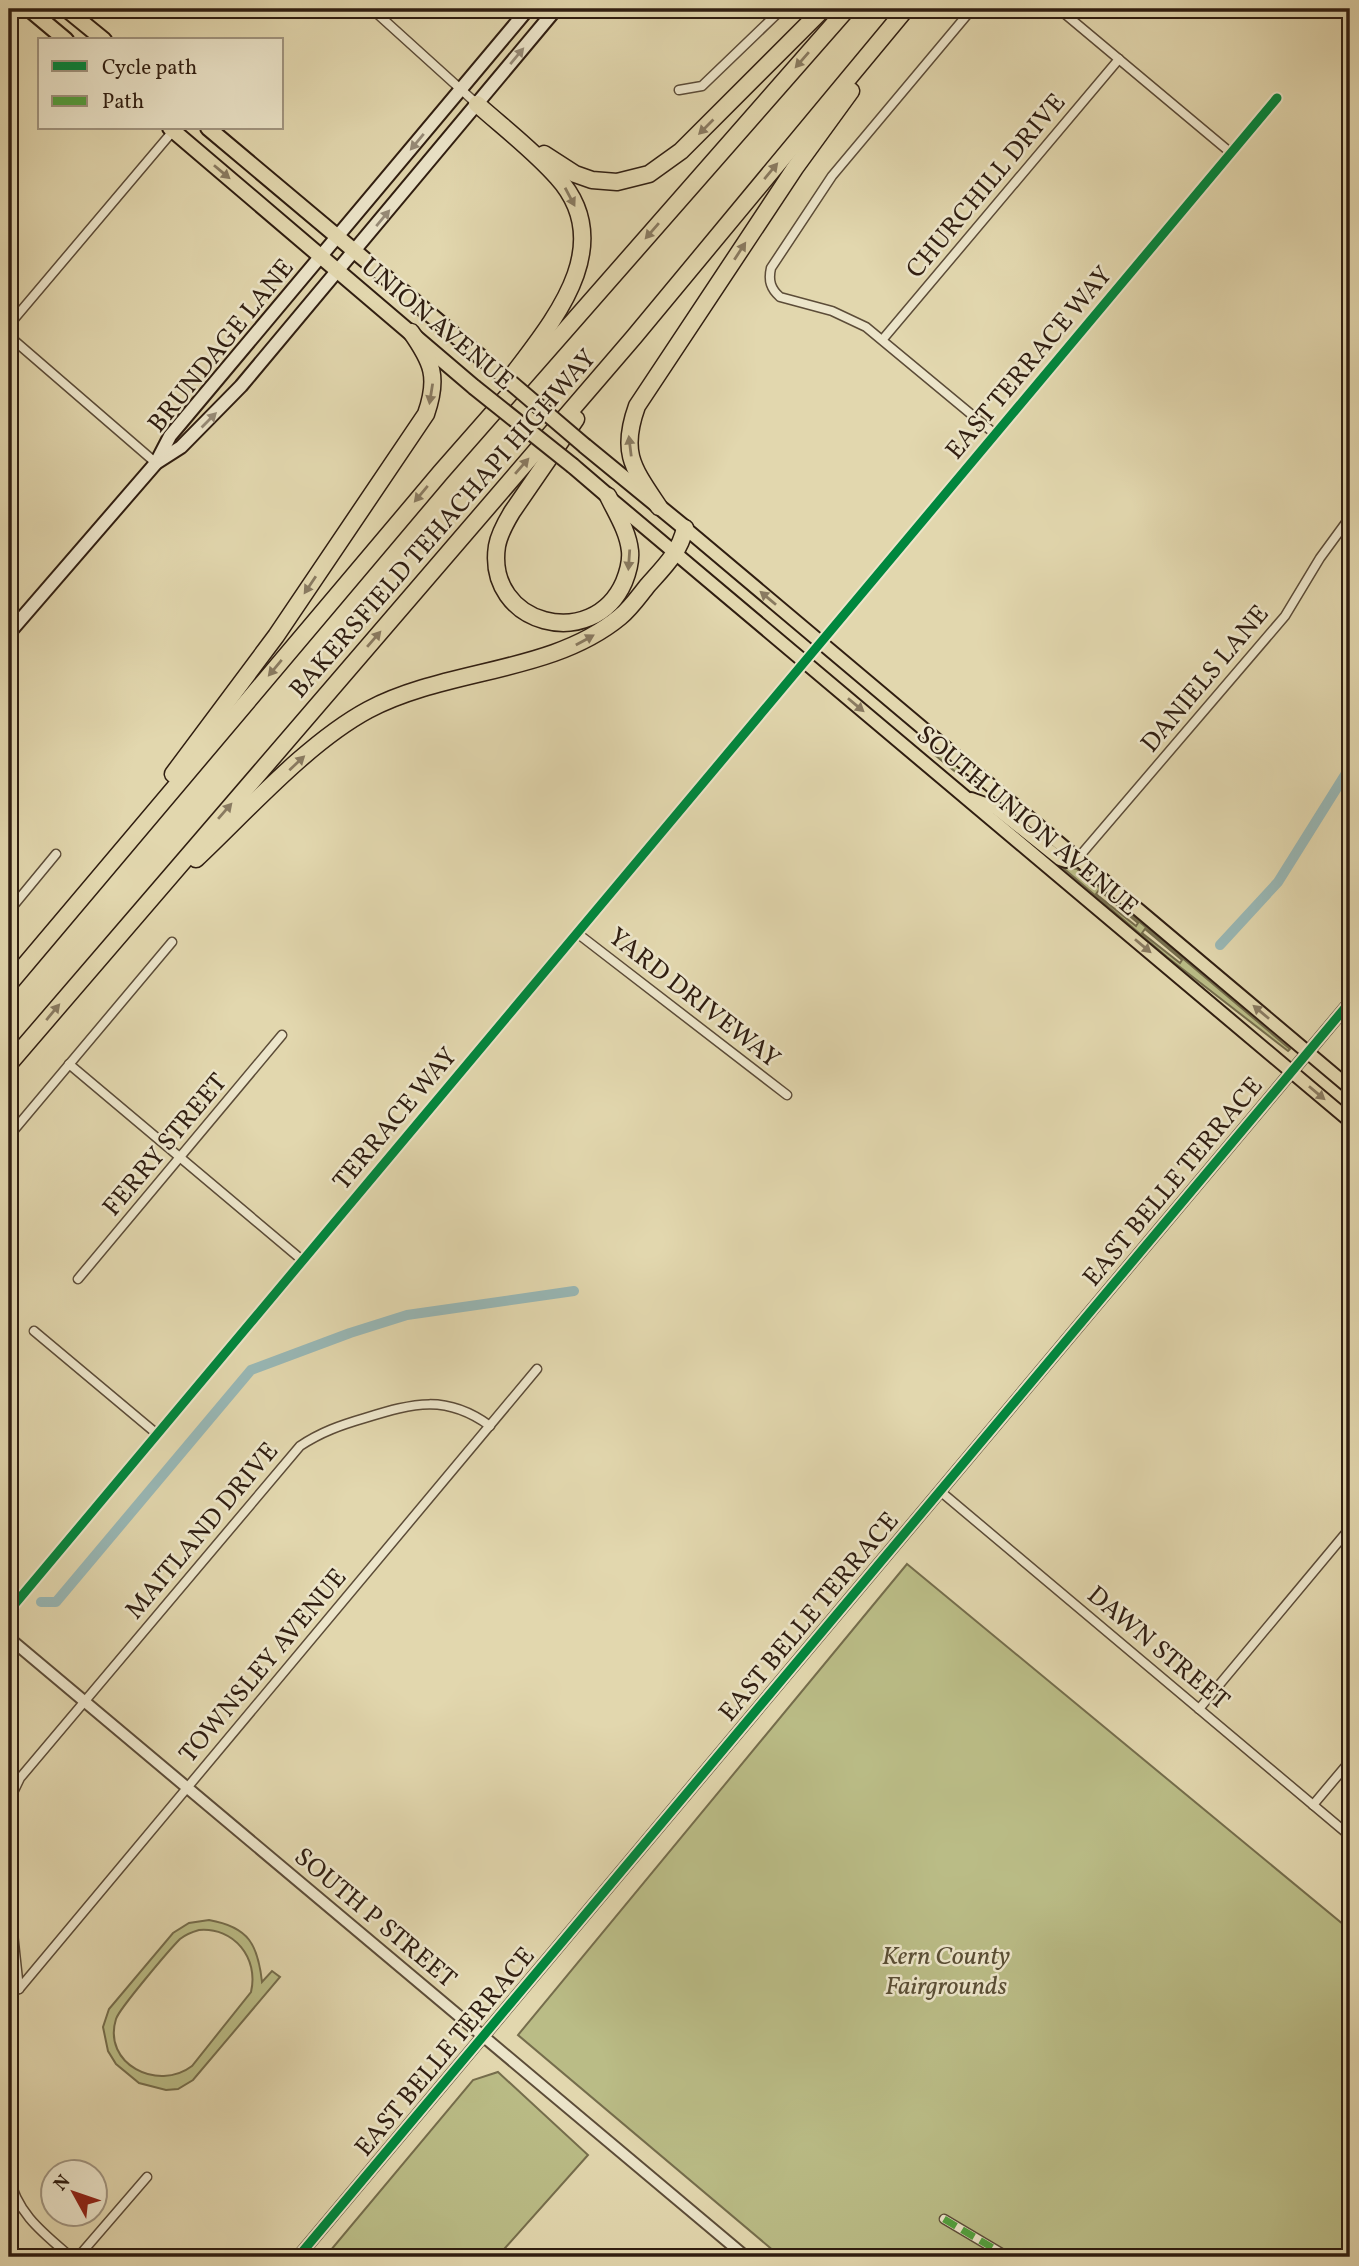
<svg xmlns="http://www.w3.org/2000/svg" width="1359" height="2266" font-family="Vollkorn,serif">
  <rect width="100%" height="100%" fill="#e2d7ae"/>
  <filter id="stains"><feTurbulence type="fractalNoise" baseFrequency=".00286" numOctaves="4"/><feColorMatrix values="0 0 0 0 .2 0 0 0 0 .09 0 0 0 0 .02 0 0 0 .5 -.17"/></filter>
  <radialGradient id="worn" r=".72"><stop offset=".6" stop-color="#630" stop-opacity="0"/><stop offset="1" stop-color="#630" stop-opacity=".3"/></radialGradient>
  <!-- green -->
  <g fill="#babc86" stroke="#756d4c" stroke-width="2" fill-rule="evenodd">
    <path d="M934 746 967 773 963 778 930 751Z"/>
    <path d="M1048 855 1065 866 1077 869 1290 1049 1288 1051 1167 957ZM1099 890 1138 923 1136 926 1096 894ZM1145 929 1182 960 1180 963 1142 933Z"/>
    <path d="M907 1564 1350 1930V2257H781L518 2035Z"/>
    <path d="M209 1920C249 1927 258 1945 262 1982L272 1971 280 1977 193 2080 178 2089 166 2090 139 2083 116 2064 108 2051 103 2027 109 2009 173 1933 189 1923ZM199 1930C234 1927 259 1958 251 1992L192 2066C158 2092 102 2064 116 2019 119 2009 170 1949 180 1939 185 1935 192 1932 199 1930Z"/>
    <path d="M498 2072 588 2155 497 2257H325L473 2080Z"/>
  </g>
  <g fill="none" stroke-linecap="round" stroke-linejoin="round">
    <!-- canal -->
    <g stroke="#98b7b5" stroke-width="10">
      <path d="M1220 945 1278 882 1350 767"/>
      <path d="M41 1602H56L251 1370 350 1333 407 1315 574 1291"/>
    </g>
    <defs>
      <g id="minor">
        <path d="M372 9 477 104"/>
        <path d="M972 9 832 176 771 268C768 281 771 289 780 297L832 311 866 327 995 434"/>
        <path d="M1059 9 1231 153"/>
        <path d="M679 90 702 86 782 9"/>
        <path d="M9 325 173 131"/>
        <path d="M9 336 156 463"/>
        <path d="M883 339 1119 59"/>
        <path d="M1078 858 1285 616 1320 558 1350 517"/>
        <path d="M9 911 56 854"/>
        <path d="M577 933 787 1095"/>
        <path d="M69 1064 302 1260"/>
        <path d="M9 1136 172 942"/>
        <path d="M78 1279 282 1035"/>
        <path d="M34 1331 157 1434"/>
        <path d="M940 1491 1350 1836"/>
        <path d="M9 1611 1277 98"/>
        <path d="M1199 1709 1350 1528"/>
        <path d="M9 1801 20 1778 300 1446C321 1432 341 1425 365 1418 414 1403 446 1394 490 1426"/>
        <path d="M1313 1805 1350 1761"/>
        <path d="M9 1896 19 1989"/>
        <path d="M19 1989 537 1369"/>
        <path d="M9 2175C16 2213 43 2233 71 2257"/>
        <path d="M944 2219 1008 2257"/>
        <path d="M78 2257 147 2177"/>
      </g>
      <g id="tertiary">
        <path d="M9 1638 746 2257"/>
        <path d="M298 2257 1350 1002"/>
      </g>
      <g id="secondary">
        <path d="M156 463 170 436 528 9"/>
        <path d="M9 633 156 463 181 447 241 386 556 9"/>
      </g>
      <g id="primary">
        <path d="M611 499 1350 1121"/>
        <path d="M685 528 1350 1088"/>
        <path d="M971 799 996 808 1060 859 1066 861 1078 858"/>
      </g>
      <g id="trunk">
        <path d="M29 9 66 40"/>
        <path d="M66 9 104 40"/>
        <path d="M170 128 474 387"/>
        <path d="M208 128 489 364"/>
        <path d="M585 446 685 528"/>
        <path d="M573 466 608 496"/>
      </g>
      <g id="motorway">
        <path d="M477 104C504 128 533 150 557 177 619 245 553 321 511 377"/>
        <path d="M544 154 575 174 592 180 617 182 649 174 681 151 823 9"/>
        <path d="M576 419 512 512C506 522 499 534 497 546 485 625 593 653 624 582 628 572 631 561 630 551 628 531 616 513 608 496"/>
        <path d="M659 507C633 468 620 453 637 406L795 168 851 91"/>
        <path d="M173 774 276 636 426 414C439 377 432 362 411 332"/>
        <path d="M196 859C247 811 307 743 368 710 447 668 551 674 620 617 631 608 639 596 648 585 664 567 680 552 685 528"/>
        <path d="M9 984 441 472 847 9"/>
        <path d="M9 1064 634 337 906 9"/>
      </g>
    </defs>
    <!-- minor casing -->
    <use href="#minor" stroke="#5c4c38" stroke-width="11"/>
    <!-- tertiary casing -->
    <use href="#tertiary" stroke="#5c4c38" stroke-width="14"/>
    <!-- secondary casing -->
    <use href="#secondary" stroke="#301e11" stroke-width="16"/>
    <!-- primary casing -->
    <use href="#primary" stroke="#301e11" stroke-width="16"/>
    <!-- trunk casing -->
    <use href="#trunk" stroke="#301e11" stroke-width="18"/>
    <!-- motorway casing -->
    <use href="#motorway" stroke="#301e11" stroke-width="19"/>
    <!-- minor -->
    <use href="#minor" stroke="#ece5ca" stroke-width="8"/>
    <!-- tertiary -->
    <use href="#tertiary" stroke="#ece5ca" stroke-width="10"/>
    <!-- secondary -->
    <use href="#secondary" stroke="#ece5ca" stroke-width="12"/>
    <!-- primary -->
    <use href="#primary" stroke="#e2d7ae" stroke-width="12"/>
    <!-- trunk -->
    <use href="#trunk" stroke="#e2d7ae" stroke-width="14"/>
    <!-- motorway -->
    <use href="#motorway" stroke="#e2d7ae" stroke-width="16"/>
    <defs>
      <g id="trunk-bridge">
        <path d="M489 364 585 446"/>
        <path d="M474 387 573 466"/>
      </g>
    </defs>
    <!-- trunk-bridge casing -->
    <use href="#trunk-bridge" stroke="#301e11" stroke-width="18" stroke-linecap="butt"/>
    <!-- trunk-bridge -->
    <use href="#trunk-bridge" stroke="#e2d7ae" stroke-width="14"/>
    <!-- quiet -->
    <path stroke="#52a23f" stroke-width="7" stroke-dasharray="14 7" stroke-linecap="butt" d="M944 2219 1008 2257"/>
    <defs>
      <g id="cycleway">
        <path d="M9 1611 1277 98"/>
        <path d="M298 2257 1350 1002"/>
      </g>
    </defs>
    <!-- cycleway casing -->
    <use href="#cycleway" stroke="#ece5ca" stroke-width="13"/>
    <!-- cycleway -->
    <use href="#cycleway" stroke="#00873e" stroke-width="9"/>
  </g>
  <!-- one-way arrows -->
  <defs><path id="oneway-solid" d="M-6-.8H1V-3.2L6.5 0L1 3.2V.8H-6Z" transform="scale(1.75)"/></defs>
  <g fill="#978b77">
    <use href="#oneway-solid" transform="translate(517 56) rotate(-50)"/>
    <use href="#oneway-solid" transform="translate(417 142) rotate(130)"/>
    <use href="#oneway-solid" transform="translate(383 218) rotate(-50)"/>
    <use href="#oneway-solid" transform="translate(209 420) rotate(-45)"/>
  </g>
  <g fill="#897a60">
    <use href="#oneway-solid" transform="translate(802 60) rotate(131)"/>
    <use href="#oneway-solid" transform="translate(706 127) rotate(135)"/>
    <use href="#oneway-solid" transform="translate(771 171) rotate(-50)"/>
    <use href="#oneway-solid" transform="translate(222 172) rotate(40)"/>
    <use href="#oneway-solid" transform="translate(570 197) rotate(62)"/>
    <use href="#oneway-solid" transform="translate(652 231) rotate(131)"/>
    <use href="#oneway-solid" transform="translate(740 251) rotate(-57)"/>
    <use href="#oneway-solid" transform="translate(431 394) rotate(99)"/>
    <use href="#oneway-solid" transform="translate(630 446) rotate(-97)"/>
    <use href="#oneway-solid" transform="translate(522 466) rotate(-49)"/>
    <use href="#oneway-solid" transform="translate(421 494) rotate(130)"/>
    <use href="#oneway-solid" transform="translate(629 560) rotate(94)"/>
    <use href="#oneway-solid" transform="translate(310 585) rotate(124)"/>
    <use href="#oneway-solid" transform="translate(768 598) rotate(-140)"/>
    <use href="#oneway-solid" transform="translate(374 639) rotate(-49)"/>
    <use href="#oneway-solid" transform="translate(585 640) rotate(-29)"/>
    <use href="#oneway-solid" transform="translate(275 668) rotate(130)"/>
    <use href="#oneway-solid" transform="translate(856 705) rotate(40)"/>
    <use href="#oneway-solid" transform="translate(297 763) rotate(-43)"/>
    <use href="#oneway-solid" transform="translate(225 811) rotate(-49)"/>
    <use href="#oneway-solid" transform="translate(1143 946) rotate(40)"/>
    <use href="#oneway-solid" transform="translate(53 1012) rotate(-50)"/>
    <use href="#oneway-solid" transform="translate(1261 1012) rotate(-140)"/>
    <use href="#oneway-solid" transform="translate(1317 1093) rotate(40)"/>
  </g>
  <g text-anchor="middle" stroke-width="5" stroke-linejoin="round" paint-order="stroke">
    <!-- street labels -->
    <g font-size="26" fill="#301e11" stroke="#ece5ca">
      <text transform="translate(985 185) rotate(-50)" y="9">CHURCHILL DRIVE</text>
      <text transform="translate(438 323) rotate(40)" y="9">UNION AVENUE</text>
      <text transform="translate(220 345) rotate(-51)" y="9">BRUNDAGE LANE</text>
      <text transform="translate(1028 362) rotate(-50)" y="9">EAST TERRACE WAY</text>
      <text transform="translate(442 523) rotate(-49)" y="9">BAKERSFIELD TEHACHAPI HIGHWAY</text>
      <text transform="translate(1204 678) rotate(-50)" y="9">DANIELS LANE</text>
      <text transform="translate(1028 820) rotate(40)" y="9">SOUTH UNION AVENUE</text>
      <text transform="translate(695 997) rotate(38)" y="9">YARD DRIVEWAY</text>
      <text transform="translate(394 1118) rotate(-50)" y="9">TERRACE WAY</text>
      <text transform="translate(164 1144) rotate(-50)" y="9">FERRY STREET</text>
      <text transform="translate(1172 1181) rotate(-50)" y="9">EAST BELLE TERRACE</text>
      <text transform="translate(201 1530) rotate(-50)" y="9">MAITLAND DRIVE</text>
      <text transform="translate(808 1616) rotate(-50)" y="9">EAST BELLE TERRACE</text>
      <text transform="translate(1159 1647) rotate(40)" y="9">DAWN STREET</text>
      <text transform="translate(262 1665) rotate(-50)" y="9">TOWNSLEY AVENUE</text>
      <text transform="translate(376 1917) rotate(40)" y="9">SOUTH P STREET</text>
      <text transform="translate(444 2051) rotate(-50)" y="9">EAST BELLE TERRACE</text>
    </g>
    <!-- park labels -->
    <g font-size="26" font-style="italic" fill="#594d34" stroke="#ece5ca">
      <text x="946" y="1964">Kern County<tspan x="946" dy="30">Fairgrounds</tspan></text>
    </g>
  </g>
  <!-- margin -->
  <rect width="1359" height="2266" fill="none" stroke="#e2d7ae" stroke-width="35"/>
  <rect x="10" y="10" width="1338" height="2245" fill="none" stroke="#301e11" stroke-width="3.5"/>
  <rect x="18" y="18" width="1324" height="2231" fill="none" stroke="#301e11" stroke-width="2"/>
  <!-- legend -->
  <rect x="38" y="38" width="245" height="91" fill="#ece5ca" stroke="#a19580" stroke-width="2"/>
  <rect x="52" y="61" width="35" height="10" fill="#00873e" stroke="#a19580" stroke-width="2"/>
  <text x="102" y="74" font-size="21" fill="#301e11">Cycle path</text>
  <rect x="52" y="96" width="35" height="10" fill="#52a23f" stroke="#a19580" stroke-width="2"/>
  <text x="102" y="108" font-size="21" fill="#301e11">Path</text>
  <!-- north arrow -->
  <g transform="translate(74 2193) rotate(310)"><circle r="33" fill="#ece5ca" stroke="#a19580" stroke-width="2"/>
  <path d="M0-5L12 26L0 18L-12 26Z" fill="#8f2418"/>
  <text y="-10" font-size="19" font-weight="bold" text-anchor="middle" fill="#301e11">N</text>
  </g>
  <rect width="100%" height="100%" filter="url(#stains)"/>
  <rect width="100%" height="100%" fill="url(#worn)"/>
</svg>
